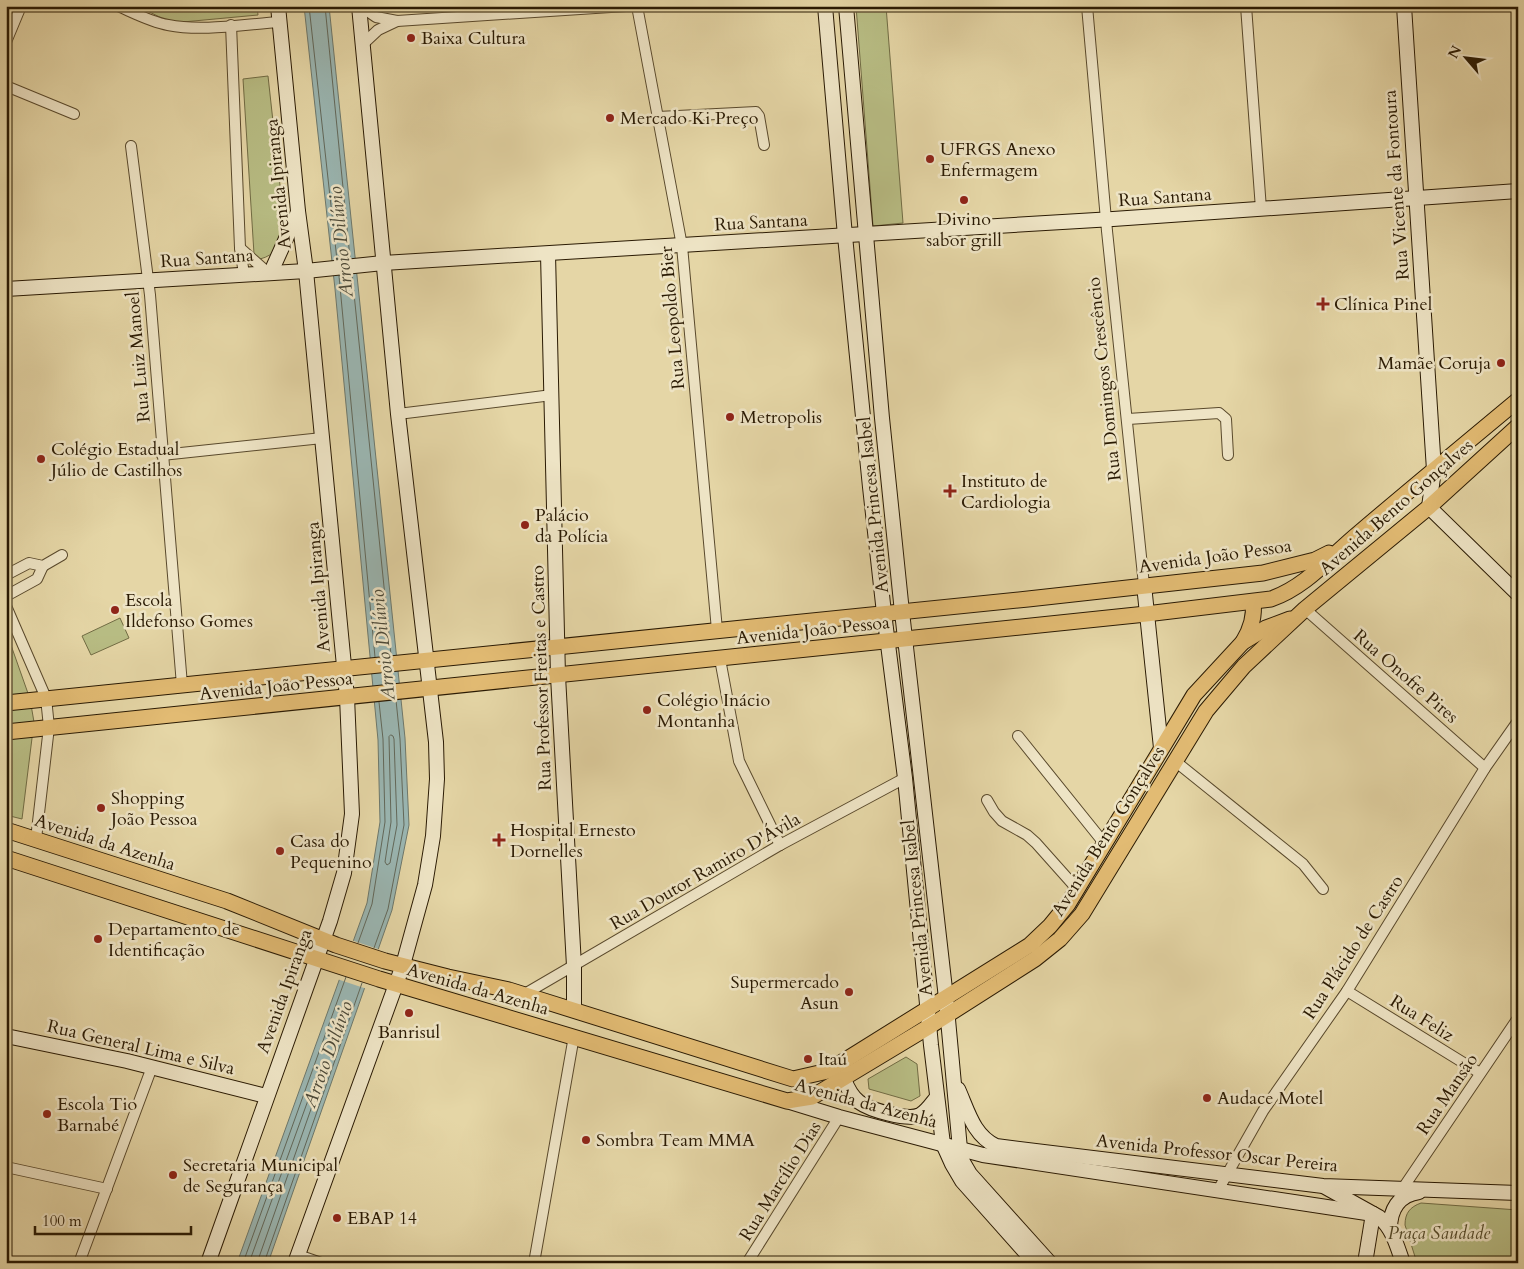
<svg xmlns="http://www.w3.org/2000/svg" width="1524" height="1269" font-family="Cardo,serif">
  <rect width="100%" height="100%" fill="#e5d6a6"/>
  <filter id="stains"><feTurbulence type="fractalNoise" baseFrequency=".004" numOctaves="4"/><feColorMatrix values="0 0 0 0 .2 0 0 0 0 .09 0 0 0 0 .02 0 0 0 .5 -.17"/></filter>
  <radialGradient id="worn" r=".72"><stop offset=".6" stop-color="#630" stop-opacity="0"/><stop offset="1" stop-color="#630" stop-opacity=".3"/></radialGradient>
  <!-- green -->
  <g fill="#b8bd84" stroke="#716c44">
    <path d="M137 6H257L258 15 172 23Z"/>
    <path d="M856 6H886L903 223 873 226Z"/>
    <path d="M268 76 285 231C279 245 276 255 260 259L254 254 243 79Z"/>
    <path d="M120 618 129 638 91 655 82 636Z"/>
    <path d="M6 631 30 699 34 722 22 819 6 815Z"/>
    <path d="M906 1057 917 1064 920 1096 911 1101 869 1089 868 1079Z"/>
    <path d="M1421 1203 1518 1210V1263H1417L1405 1225C1405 1213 1410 1207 1421 1203Z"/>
  </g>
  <!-- water -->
  <path fill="#9ab6b2" stroke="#6d786c" d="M304 6H329L405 738 409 825 392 910 268 1263H237L367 903 380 822 378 740 335 289Z"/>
  <!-- pier -->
  <path fill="#e5d6a6" d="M351 940 381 950 367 989 337 979Z"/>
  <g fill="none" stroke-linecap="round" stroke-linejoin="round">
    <!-- shore -->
    <g stroke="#62685a" stroke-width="1">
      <path d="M309 6 337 260"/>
      <path d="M325 6 350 258"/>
      <path d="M352 274 391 655"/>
      <path d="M339 276 375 657"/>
      <path d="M391 735 393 736 394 739 397 825 390 863 387 865 385 862 391 822 389 737Z"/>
      <path d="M358 943 372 904 385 822 383 739 379 702"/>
      <path d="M374 948 388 909 404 825 400 739 396 700"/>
      <path d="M243 1263 346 977"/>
      <path d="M249 1263 319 1070 322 1069 324 1072 257 1263"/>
      <path d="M264 1263 362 983"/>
    </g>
    <defs>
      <g id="street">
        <path d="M118 6C134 13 151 22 168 25 203 32 245 24 280 22"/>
        <path d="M360 6 376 17 397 21 626 6"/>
        <path d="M637 6 682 246 717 630"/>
        <path d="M1087 6 1107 231 1144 585"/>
        <path d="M1246 6 1261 209"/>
        <path d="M231 25 240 248 244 274"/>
        <path d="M6 42 21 6"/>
        <path d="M363 44 378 30 397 21"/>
        <path d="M6 86 74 114"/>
        <path d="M658 117 756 112 759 116 764 145"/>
        <path d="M131 146 150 295 182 685"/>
        <path d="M240 248 267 272"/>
        <path d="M398 414 552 395"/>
        <path d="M1128 419 1219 413 1226 419 1228 455"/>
        <path d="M162 455 322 438"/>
        <path d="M6 575 29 563 43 566 62 555"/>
        <path d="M6 596 37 579 43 566"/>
        <path d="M6 606 46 698 49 727 36 839"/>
        <path d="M1305 609 1485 768"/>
        <path d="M720 659 739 761 780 845"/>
        <path d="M1018 736 1104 843"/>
        <path d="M1175 761 1303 864 1323 889"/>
        <path d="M987 800 994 812 1002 821 1027 835 1036 843 1077 889"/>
        <path d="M1347 991 1480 1073"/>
        <path d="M523 995 780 845 905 778"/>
        <path d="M6 1167 107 1189"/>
        <path d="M1403 1188 1518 1018"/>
        <path d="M1217 1192 1263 1111 1347 991 1485 768 1518 721"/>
        <path d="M298 1255 321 1263"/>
        <path d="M79 1263 152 1067"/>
        <path d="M534 1263 574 1036"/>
        <path d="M747 1263 839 1117"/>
      </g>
      <g id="secondary">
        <path d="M825 6 845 236 870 487 884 613 905 778 931 1045 943 1144 952 1164 962 1181 1035 1263"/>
        <path d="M846 6 882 418 902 612 946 998 960 1149 963 1162 970 1174 1050 1263"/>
        <path d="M1404 6 1434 470 1429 507 1518 594"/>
        <path d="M548 254 558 676 574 966V1010"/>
        <path d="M271 272 298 212"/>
        <path d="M6 289 306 271 383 263 1113 219 1518 191"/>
        <path d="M1144 585 1161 748"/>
        <path d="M6 1036 127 1061 266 1096"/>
        <path d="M844 1079C847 1087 851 1096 859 1102 870 1110 908 1121 920 1115 927 1111 932 1103 937 1097"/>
        <path d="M958 1089C968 1111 973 1135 996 1146L1323 1186 1518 1193"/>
        <path d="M787 1101 839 1117 983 1155 1373 1214"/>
        <path d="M1325 1187 1379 1217C1393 1229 1397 1246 1403 1263"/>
        <path d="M1390 1229C1390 1210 1398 1195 1419 1192"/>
        <path d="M208 1263 330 921 344 873 352 814 347 697 306 271 298 211 278 6"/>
        <path d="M295 1263 403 965 425 885 433 836 437 779 436 742 398 414 359 6"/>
        <path d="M1365 1263 1373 1214"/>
      </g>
      <g id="primary">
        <path d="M1243 642C1251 629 1255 617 1253 602"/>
        <path d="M6 703 1028 599 1263 573 1315 560 1329 553"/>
        <path d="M6 732 1146 614 1271 599C1306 587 1331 556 1359 533 1412 488 1465 444 1518 400"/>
        <path d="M6 830 227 901 336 945 385 961 448 977 509 990 793 1079 828 1071 1030 945 1050 926 1068 904 1194 695 1243 642 1266 628 1290 619"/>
        <path d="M6 858 379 979 787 1101 812 1097 930 1026 1035 959 1060 939 1082 914 1206 711 1244 666 1305 609 1429 507 1518 426"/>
      </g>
    </defs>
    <!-- street casing -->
    <use href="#street" stroke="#59492c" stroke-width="12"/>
    <!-- secondary casing -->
    <use href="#secondary" stroke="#2a1a03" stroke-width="16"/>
    <!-- primary casing -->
    <use href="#primary" stroke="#2a1a03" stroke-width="17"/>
    <!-- street -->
    <use href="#street" stroke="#eee4c5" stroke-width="10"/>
    <!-- secondary -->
    <use href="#secondary" stroke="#eee4c5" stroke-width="14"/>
    <!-- primary -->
    <use href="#primary" stroke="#e2bb73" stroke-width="15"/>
  </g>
  <!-- markers -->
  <g fill="#8f2418" stroke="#eee4c5" stroke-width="2">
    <circle cx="411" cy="38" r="5"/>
    <circle cx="610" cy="118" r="5"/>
    <circle cx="930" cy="159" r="5"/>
    <circle cx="964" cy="200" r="5"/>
    <path d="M1320.5 296.5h5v5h5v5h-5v5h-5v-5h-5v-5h5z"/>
    <circle cx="1501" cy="363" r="5"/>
    <circle cx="730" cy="417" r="5"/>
    <circle cx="41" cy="459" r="5"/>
    <path d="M947.5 483.5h5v5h5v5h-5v5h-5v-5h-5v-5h5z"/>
    <circle cx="525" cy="525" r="5"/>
    <circle cx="115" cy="610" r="5"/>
    <circle cx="647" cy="710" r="5"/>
    <circle cx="101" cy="808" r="5"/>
    <path d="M496.5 832.5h5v5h5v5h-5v5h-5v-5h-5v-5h5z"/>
    <circle cx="280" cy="851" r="5"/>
    <circle cx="98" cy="939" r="5"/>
    <circle cx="849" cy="992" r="5"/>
    <circle cx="409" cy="1013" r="5"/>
    <circle cx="808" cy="1059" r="5"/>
    <circle cx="1207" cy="1098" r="5"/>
    <circle cx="47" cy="1114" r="5"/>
    <circle cx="586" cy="1140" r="5"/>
    <circle cx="173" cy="1175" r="5"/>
    <circle cx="337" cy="1218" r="5"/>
  </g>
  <g text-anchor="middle" stroke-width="5" stroke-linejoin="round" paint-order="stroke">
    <!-- poi labels -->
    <g font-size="18" fill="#2a1a03" stroke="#eee4c5" text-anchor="start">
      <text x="421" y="44">Baixa Cultura</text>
      <text x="620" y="124">Mercado Ki Preço</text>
      <text x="940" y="155">UFRGS Anexo<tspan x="940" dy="21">Enfermagem</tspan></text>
      <text x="964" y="225" text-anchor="middle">Divino<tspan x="964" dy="21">sabor grill</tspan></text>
      <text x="1334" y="310">Clínica Pinel</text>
      <text x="1491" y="369" text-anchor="end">Mamãe Coruja</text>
      <text x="740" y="423">Metropolis</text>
      <text x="51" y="455">Colégio Estadual<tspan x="51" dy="21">Júlio de Castilhos</tspan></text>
      <text x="961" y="487">Instituto de<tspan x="961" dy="21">Cardiologia</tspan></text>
      <text x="535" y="521">Palácio<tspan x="535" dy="21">da Polícia</tspan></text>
      <text x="125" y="606">Escola<tspan x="125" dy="21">Ildefonso Gomes</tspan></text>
      <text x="657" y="706">Colégio Inácio<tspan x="657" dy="21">Montanha</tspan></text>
      <text x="111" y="804">Shopping<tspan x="111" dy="21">João Pessoa</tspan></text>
      <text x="510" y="836">Hospital Ernesto<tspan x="510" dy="21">Dornelles</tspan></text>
      <text x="290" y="847">Casa do<tspan x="290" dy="21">Pequenino</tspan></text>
      <text x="108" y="935">Departamento de<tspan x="108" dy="21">Identificação</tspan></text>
      <text x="839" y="988" text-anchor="end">Supermercado<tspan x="839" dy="21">Asun</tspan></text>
      <text x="409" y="1038" text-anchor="middle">Banrisul</text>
      <text x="818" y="1065">Itaú</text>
      <text x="1217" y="1104">Audace Motel</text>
      <text x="57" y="1110">Escola Tio<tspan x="57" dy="21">Barnabé</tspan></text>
      <text x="596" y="1146">Sombra Team MMA</text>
      <text x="183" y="1171">Secretaria Municipal<tspan x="183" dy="21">de Segurança</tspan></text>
      <text x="347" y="1224">EBAP 14</text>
    </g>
    <!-- street labels -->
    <g font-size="18" fill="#2a1a03" stroke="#eee4c5">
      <text transform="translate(278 184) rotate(-96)" y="6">Avenida Ipiranga</text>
      <text transform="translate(1396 185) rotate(-94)" y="6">Rua Vicente da Fontoura</text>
      <text transform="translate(1165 197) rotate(-4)" y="6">Rua Santana</text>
      <text transform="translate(761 222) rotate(-3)" y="6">Rua Santana</text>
      <text transform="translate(207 258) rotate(-4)" y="6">Rua Santana</text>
      <text transform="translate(672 318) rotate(-95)" y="6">Rua Leopoldo Bier</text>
      <text transform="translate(138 357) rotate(-95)" y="6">Rua Luiz Manoel</text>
      <text transform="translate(1104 379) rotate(-96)" y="6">Rua Domingos Crescêncio</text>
      <text transform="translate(873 505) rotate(-96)" y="6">Avenida Princesa Isabel</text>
      <text transform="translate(1396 507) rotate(-41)" y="6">Avenida Bento Gonçalves</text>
      <text transform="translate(1215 556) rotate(-8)" y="6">Avenida João Pessoa</text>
      <text transform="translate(318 587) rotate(-95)" y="6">Avenida Ipiranga</text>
      <text transform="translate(813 630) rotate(-6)" y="6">Avenida João Pessoa</text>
      <text transform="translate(1406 676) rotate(41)" y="6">Rua Onofre Pires</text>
      <text transform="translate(541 678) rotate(-92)" y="6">Rua Professor Freitas e Castro</text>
      <text transform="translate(276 686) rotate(-6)" y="6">Avenida João Pessoa</text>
      <text transform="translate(1108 831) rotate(-58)" y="6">Avenida Bento Gonçalves</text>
      <text transform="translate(105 842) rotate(18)" y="6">Avenida da Azenha</text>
      <text transform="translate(705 871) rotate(-30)" y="6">Rua Doutor Ramiro D'Ávila</text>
      <text transform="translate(917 908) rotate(-96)" y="6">Avenida Princesa Isabel</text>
      <text transform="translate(1353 947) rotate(-57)" y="6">Rua Plácido de Castro</text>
      <text transform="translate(478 989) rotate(16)" y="6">Avenida da Azenha</text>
      <text transform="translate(284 991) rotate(-70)" y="6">Avenida Ipiranga</text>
      <text transform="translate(1422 1018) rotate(32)" y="6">Rua Feliz</text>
      <text transform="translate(141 1047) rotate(13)" y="6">Rua General Lima e Silva</text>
      <text transform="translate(1447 1094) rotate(-56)" y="6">Rua Mansão</text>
      <text transform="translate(866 1103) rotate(15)" y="6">Avenida da Azenha</text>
      <text transform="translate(1217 1153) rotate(6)" y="6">Avenida Professor Oscar Pereira</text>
      <text transform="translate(780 1181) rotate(-58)" y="6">Rua Marcílio Dias</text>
    </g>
    <!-- park labels -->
    <g font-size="18" font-style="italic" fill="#554b2a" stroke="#eee4c5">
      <text x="1439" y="1239">Praça Saudade</text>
    </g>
    <!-- water labels -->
    <g font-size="19" font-style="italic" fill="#4c4938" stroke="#eee4c5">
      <text transform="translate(340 242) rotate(-96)" y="7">Arroio Dilúvio</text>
      <text transform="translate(382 645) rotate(-96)" y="7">Arroio Dilúvio</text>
      <text transform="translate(327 1054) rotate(-70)" y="7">Arroio Dilúvio</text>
    </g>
  </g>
  <!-- margin -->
  <rect width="1524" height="1269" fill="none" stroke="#e5d6a6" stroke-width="25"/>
  <rect x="8" y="8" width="1509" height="1254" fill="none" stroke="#2a1a03" stroke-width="2.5"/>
  <rect x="12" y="12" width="1499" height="1244" fill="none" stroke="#2a1a03"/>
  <!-- north arrow -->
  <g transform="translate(1466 58) rotate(298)" stroke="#eee4c5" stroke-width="4" paint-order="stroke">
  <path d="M0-4L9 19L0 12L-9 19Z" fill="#2a1a03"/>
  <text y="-8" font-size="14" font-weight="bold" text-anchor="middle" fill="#2a1a03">N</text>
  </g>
  <!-- scale -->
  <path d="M35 1226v8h156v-8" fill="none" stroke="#2a1a03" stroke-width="2.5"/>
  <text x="42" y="1226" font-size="15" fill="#2a1a03" stroke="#eee4c5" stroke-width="4" paint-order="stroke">100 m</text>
  <rect width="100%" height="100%" filter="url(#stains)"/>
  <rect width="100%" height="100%" fill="url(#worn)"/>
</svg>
